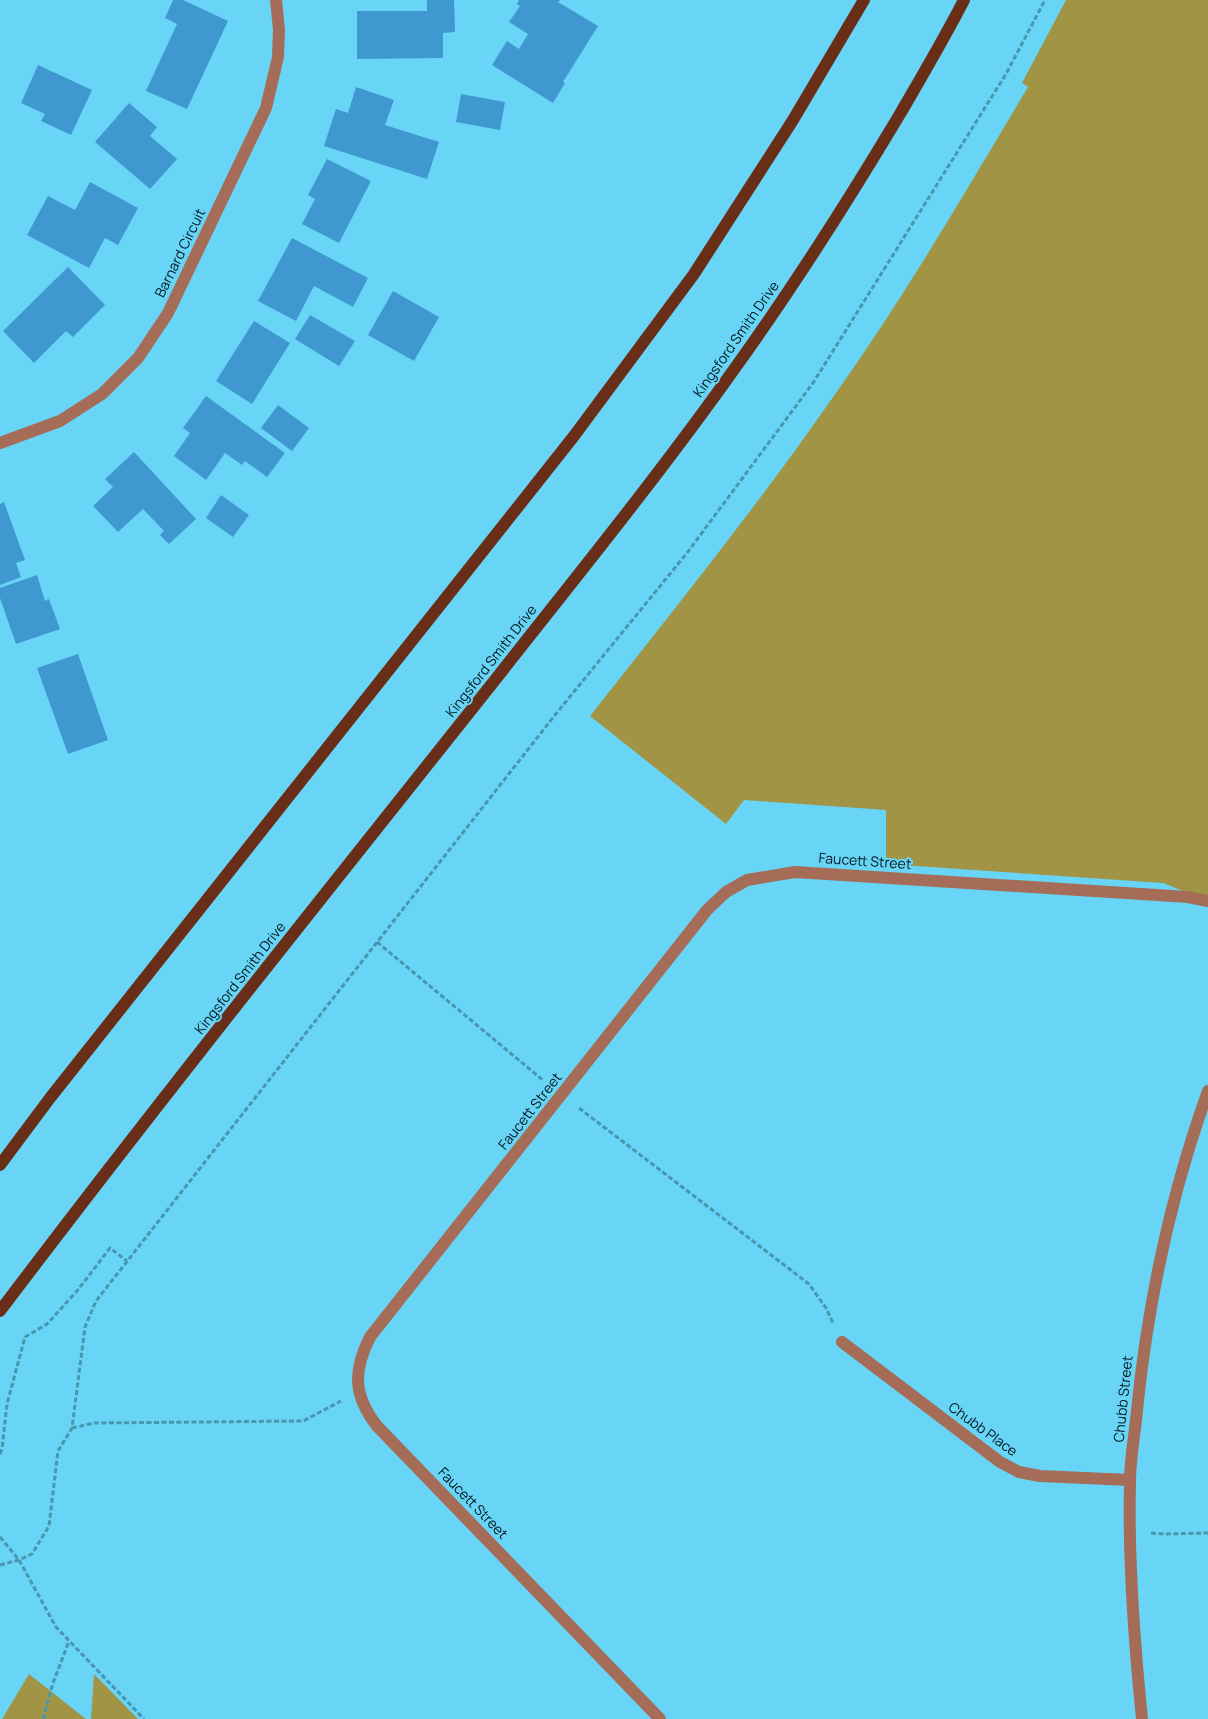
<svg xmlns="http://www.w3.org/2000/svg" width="1208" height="1719" font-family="Manrope,sans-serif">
  <rect width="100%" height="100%" fill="#69d5f6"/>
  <!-- green -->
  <g fill="#a19545">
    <path d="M1066 0H1208V901L1163 883 886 864V810L744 800 726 824 590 716C672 612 755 509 831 400 903 299 965 193 1028 87L1022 83Z"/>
    <path d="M29 1674 86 1719H2Z"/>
    <path d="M94 1674 138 1719H91Z"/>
  </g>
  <!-- building -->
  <g fill="#4098d1">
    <path d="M173 0H183L228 21 187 109 146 91 177 24 165 18Z"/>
    <path d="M427 0H454L455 32 443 33V58L357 59V11H427Z"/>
    <path d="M519 0H560L558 2 598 26 563 82 565 83 553 103 492 65 507 41 519 49 528 34 509 22 520 6 517 4Z"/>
    <path d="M38 65 92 90 71 135 41 121 45 114 21 103Z"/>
    <path d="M356 87 394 100 385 125 439 142 427 179 324 146 336 109 348 113Z"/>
    <path d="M461 94 505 102 500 130 456 122Z"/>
    <path d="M129 103 157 127 150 136 177 159 150 189 95 142Z"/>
    <path d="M327 159 371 181 339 243 302 224 315 199 308 195Z"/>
    <path d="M90 182 138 208 118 245 105 238 89 268 27 235 48 196 75 210Z"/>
    <path d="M292 238 368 278 353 307 314 286 296 321 258 301Z"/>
    <path d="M68 267 105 305 73 337 66 331 34 363 3 331Z"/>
    <path d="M393 291 439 317 414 361 368 335Z"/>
    <path d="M310 315 355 341 339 366 295 339Z"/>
    <path d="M254 321 290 343 252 404 216 381Z"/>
    <path d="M206 396 285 453 267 477 245 461 242 465 225 453 206 480 174 456 190 433 183 428Z"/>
    <path d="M278 405 309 428 292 451 261 428Z"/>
    <path d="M134 452 196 519 169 544 160 535 164 531 143 509 118 532 93 506 113 487 105 479Z"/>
    <path d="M221 495 249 515 233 537 206 518Z"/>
    <path d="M4 502 25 560 16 563 21 577 0 585V504Z"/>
    <path d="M37 575 45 601 49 599 60 629 16 644 0 598V588Z"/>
    <path d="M78 654 108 740 68 754 37 668Z"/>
  </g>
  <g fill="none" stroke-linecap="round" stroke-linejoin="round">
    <!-- path -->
    <g stroke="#4797af" stroke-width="3" stroke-dasharray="5 2.5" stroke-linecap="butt">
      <path d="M377 942 544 1081"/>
      <path d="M579 1108 809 1284 826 1308 833 1323"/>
      <path d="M72 1428 94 1423 303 1421 341 1401"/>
      <path d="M0 1454 2 1449 7 1404 25 1337 47 1324 77 1291 110 1248 127 1261"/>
      <path d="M1151 1533 1164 1534 1208 1533"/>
      <path d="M0 1537 19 1560 56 1627 144 1719"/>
      <path d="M0 1565 19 1560 32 1554 49 1526 58 1451 72 1428 85 1327 96 1301 555 715 687 553 813 383 1006 74 1045 0"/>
      <path d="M43 1719 53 1683 69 1641"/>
    </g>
    <!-- street -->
    <g stroke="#a56c57" stroke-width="12">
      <path d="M0 443 60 421 102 394 138 358 168 313 266 108 278 57 279 30 276 0"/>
      <path d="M842 1342 1000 1462 1019 1472 1040 1476 1130 1480"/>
      <path d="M660 1719 377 1426C353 1395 353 1371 370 1337L707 910 726 892 747 880 795 872 1188 897 1208 901"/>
      <path d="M1142 1719C1134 1640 1128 1561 1130 1482 1130 1458 1135 1434 1137 1410 1148 1301 1171 1194 1208 1091"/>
    </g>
    <!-- primary -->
    <g stroke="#692e17" stroke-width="12">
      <path d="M0 1165 50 1098 574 436 694 274 793 120 864 0"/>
      <path d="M0 1311C161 1098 329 889 495 680 576 577 659 475 735 368 794 286 848 201 900 114 922 76 944 39 964 0"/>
    </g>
  </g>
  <g text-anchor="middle" stroke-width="4" stroke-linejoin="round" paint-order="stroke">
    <!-- street labels -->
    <g font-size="14" fill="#01171e" stroke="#69d5f6">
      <text transform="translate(180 253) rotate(-64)" y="5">Barnard Circuit</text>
      <text transform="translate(736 339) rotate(-55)" y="5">Kingsford Smith Drive</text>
      <text transform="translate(491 661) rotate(-52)" y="5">Kingsford Smith Drive</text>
      <text transform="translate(865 861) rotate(4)" y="5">Faucett Street</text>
      <text transform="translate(240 978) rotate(-52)" y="5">Kingsford Smith Drive</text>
      <text transform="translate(530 1111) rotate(-52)" y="5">Faucett Street</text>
      <text transform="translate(1123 1399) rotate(-84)" y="5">Chubb Street</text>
      <text transform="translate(983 1429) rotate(36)" y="5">Chubb Place</text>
      <text transform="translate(473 1503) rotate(46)" y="5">Faucett Street</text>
    </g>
  </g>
</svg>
